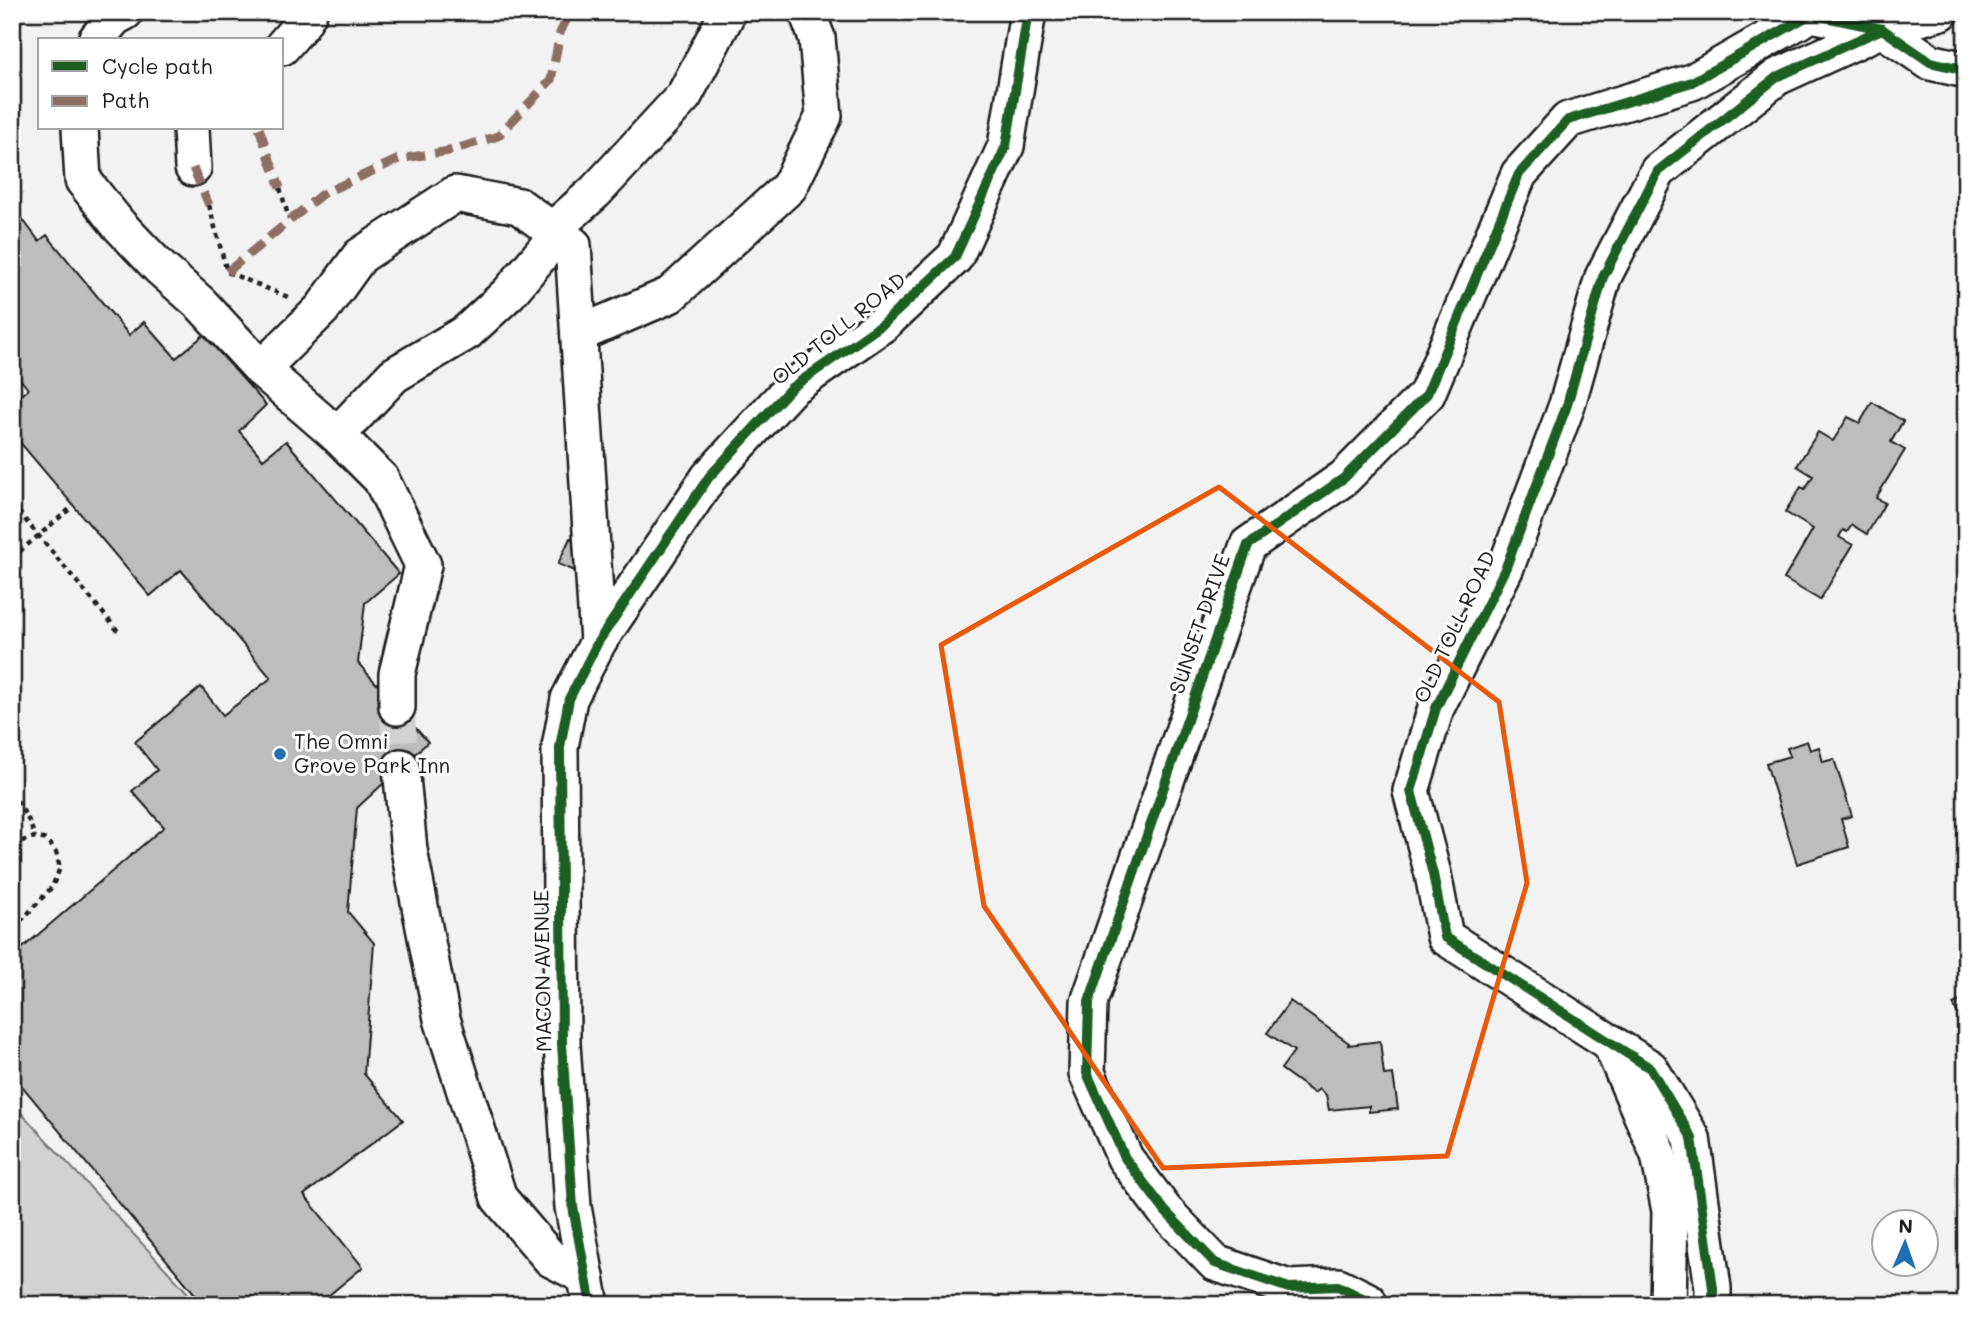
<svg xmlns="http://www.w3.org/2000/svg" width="1978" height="1317" font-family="Mali,sans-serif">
  <rect width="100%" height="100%" fill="#f2f2f2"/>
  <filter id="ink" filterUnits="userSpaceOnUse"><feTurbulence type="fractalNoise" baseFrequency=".0143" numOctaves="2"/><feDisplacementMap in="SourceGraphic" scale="14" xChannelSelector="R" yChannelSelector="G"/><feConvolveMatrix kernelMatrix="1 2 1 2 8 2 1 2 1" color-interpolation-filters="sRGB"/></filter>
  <g filter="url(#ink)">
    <!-- green -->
    <path fill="#d2d2d2" stroke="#777" stroke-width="2" d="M12 1103 199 1305H12Z"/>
    <!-- building -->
    <g fill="#bdbdbd" stroke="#1c1c1c" stroke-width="2">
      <path d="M12 205 39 241 47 235 129 335 144 322 176 358 204 335 266 405 239 431 263 459 286 441 399 574 365 603 358 663 428 742 357 808 348 912 374 943 364 1074 403 1120 304 1195 363 1267 317 1305H204L12 1074V957L164 827 132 791 157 770 135 742 201 687 223 715 271 678 181 570 150 596 12 433V402L28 389 12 369Z"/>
      <path d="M1872 402 1903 421 1891 442 1905 450 1876 498 1885 503 1867 534 1852 525 1847 532 1843 530 1839 537 1853 545 1820 600 1784 579 1813 529 1785 512 1801 487 1805 489 1813 476 1797 466 1818 432 1833 441 1848 417 1860 423Z"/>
      <path d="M570 538 587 545 575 571 558 564Z"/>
      <path d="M1807 741 1810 750 1819 747 1823 762 1834 759 1852 816 1841 819 1849 847 1797 864 1766 763 1790 756 1787 748Z"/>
      <path d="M1966 998V1031L1953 1004Z"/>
      <path d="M1290 1001 1349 1043 1348 1045 1380 1041 1384 1075 1393 1074 1398 1109 1369 1112V1106L1329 1110 1326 1095 1319 1089 1314 1093 1281 1069 1294 1051 1267 1033Z"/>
    </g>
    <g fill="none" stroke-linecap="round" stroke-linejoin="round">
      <!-- minor-tunnel -->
      <path stroke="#d2d2d2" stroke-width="35" stroke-dasharray="35 18" stroke-linecap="butt" d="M397 707 401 767"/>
      <defs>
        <g id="minor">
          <path d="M96 40 114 18 125 12"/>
          <path d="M282 47 301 25 309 12"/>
          <path d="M80 128 83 180 118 224 159 267 201 304 261 369 337 435 381 479 423 565 397 674V707"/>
          <path d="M191 128 193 168"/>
          <path d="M579 334 670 295 789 187 824 116 817 38 807 12"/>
          <path d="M261 369 322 309 360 256 455 194 519 206 573 245 598 642"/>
          <path d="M337 435 394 375 467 332 509 293 549 245 552 230 595 192 684 96 728 12"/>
          <path d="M401 767 409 850 442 1019 499 1198 551 1259 586 1277"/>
          <path d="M1610 1042 1659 1155 1670 1211 1668 1305"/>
          <path d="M591 1305 573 1207 562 1044 560 747 569 699 598 642 709 477 791 388 883 324 955 257 1006 146 1028 12"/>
          <path d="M1368 1305V1301L1338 1286 1289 1288 1215 1263 1165 1211 1125 1158 1087 1073 1089 1002 1248 545 1344 478 1427 394 1519 174 1568 120 1692 82 1811 14 1882 29 1930 62 1966 70"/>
          <path d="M1713 1305V1288L1692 1138 1650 1068 1445 937 1433 874 1411 791 1436 708 1506 567 1567 405 1603 277 1658 171 1777 77 1882 29 1941 12"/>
        </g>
      </defs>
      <!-- minor casing -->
      <use href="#minor" stroke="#1c1c1c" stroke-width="40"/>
      <!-- path -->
      <g stroke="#1c1c1c" stroke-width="4.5" stroke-dasharray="5 5" stroke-linecap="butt">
        <path d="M280 188 289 219"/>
        <path d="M209 205 227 272 288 297"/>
        <path d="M12 504 118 631"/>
        <path d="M12 558 72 507"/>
        <path d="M12 792 29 821 35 837"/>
        <path d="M12 844 35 837 47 840 56 852 60 868 52 887 24 918 12 927"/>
      </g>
      <!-- minor -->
      <use href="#minor" stroke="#fff" stroke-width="35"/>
      <!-- quiet -->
      <g stroke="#8d6e63" stroke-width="9" stroke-dasharray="18 9" stroke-linecap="butt">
        <path d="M259 128 280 188"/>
        <path d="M193 168 209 205"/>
        <path d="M227 272 322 194 399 159 449 151 498 136 551 80 560 33 570 12"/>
      </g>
      <defs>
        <g id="cycleway">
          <path d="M591 1305 573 1207 562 1044 560 747 569 699 598 642 709 477 791 388 883 324 955 257 1006 146 1028 12"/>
          <path d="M1368 1305V1301L1338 1286 1289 1288 1215 1263 1165 1211 1125 1158 1087 1073 1089 1002 1248 545 1344 478 1427 394 1519 174 1568 120 1692 82 1811 14 1882 29 1930 62 1966 70"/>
          <path d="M1713 1305V1288L1692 1138 1650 1068 1445 937 1433 874 1411 791 1436 708 1506 567 1567 405 1603 277 1658 171 1777 77 1882 29"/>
        </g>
      </defs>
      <!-- cycleway casing -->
      <use href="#cycleway" stroke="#fff" stroke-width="15"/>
      <!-- cycleway -->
      <use href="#cycleway" stroke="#1b5e20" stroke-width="10"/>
    </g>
  </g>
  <!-- marked area -->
  <path fill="none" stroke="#e8590c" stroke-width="5" stroke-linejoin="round" d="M1219 487 1499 702 1527 883 1447 1156 1163 1168 984 906 941 645Z"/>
  <!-- markers -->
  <circle fill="#1f6fb2" stroke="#fff" stroke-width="2.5" cx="280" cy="754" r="7"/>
  <g text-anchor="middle" stroke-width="6" stroke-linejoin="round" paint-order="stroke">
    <!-- street labels -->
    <g font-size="21" fill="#1c1c1c" stroke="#fff">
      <text transform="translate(839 329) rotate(-39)" y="7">OLD TOLL ROAD</text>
      <text transform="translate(1200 624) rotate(-71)" y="7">SUNSET DRIVE</text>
      <text transform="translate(1455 627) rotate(-65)" y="7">OLD TOLL ROAD</text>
      <text transform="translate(543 971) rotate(-91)" y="7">MACON AVENUE</text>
    </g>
    <!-- poi labels -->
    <g font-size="21" fill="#1c1c1c" stroke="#fff" text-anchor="start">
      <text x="294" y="749">The Omni<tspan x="294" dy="24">Grove Park Inn</tspan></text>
    </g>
  </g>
  <!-- margin -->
  <rect width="1978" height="1317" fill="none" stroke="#fff" stroke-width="42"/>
  <rect x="21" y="21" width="1936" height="1275" fill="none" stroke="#1c1c1c" stroke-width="2.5" filter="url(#ink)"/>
  <!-- legend -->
  <rect x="38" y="38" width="245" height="91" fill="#ffffff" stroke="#a4a4a4" stroke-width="2"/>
  <rect x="52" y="61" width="35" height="10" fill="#1b5e20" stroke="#a4a4a4" stroke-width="2"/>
  <text x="102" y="74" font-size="21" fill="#1c1c1c">Cycle path</text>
  <rect x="52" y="96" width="35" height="10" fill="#8d6e63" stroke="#a4a4a4" stroke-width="2"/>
  <text x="102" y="108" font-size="21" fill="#1c1c1c">Path</text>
  <!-- north arrow -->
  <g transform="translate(1905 1243) rotate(2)"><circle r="33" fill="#ffffff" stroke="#a4a4a4" stroke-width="2"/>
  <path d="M0-5L12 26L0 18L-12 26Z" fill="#1f6fb2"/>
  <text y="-10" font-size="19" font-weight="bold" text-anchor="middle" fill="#1c1c1c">N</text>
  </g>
</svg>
